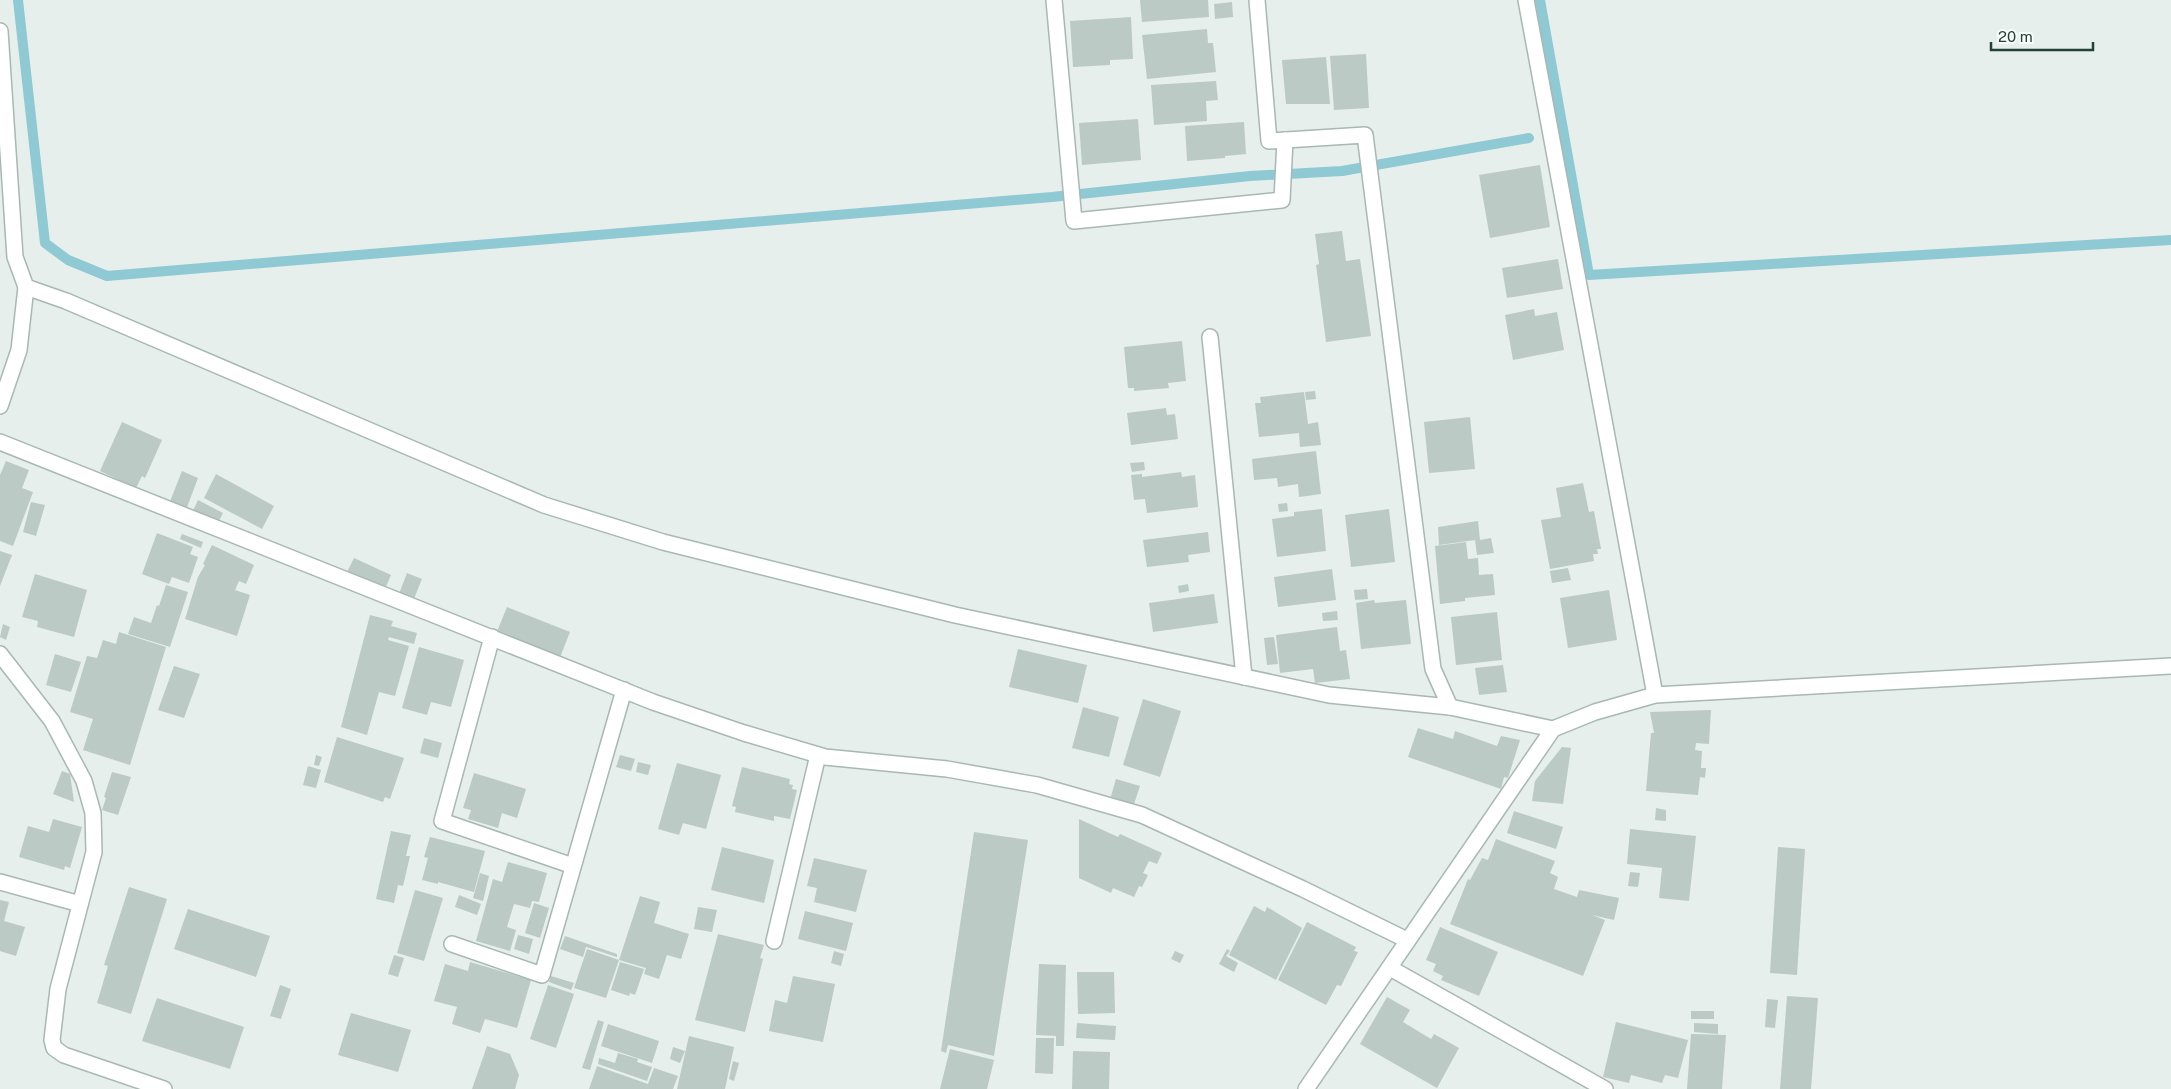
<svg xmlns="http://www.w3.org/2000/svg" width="2171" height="1089" font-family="'Public Sans',sans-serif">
  <rect width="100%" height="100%" fill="#e6efeb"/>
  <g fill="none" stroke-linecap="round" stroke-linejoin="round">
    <!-- stream -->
    <g stroke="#8ec9d4" stroke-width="10">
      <path d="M18 0 45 243 68 260 107 276 1052 197 1250 176 1342 171 1529 138"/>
      <path d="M1540 0 1589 275 2171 240"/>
    </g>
  </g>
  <!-- building -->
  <g fill="#bbcac4">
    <path d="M1140 0H1208L1209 17 1142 22Z"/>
    <path d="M1232 2 1233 17 1215 19 1214 4Z"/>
    <path d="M1131 17 1133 59 1110 60V65L1073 67 1070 21Z"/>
    <path d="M1207 29 1208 43H1213L1216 72 1147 79 1142 35Z"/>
    <path d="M1366 54 1369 108 1334 110 1330 56Z"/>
    <path d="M1326 57 1330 104H1286L1282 60Z"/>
    <path d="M1216 81 1218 100 1206 101 1207 121 1154 125 1151 85Z"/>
    <path d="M1138 119 1141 160 1082 165 1079 123Z"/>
    <path d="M1244 122 1246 154 1225 156V158L1187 161 1185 126Z"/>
    <path d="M1540 165 1550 227 1490 238 1479 175Z"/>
    <path d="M1342 231 1346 261 1360 259 1371 336 1326 342 1316 265 1319 264 1315 234Z"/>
    <path d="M1558 259 1563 289 1507 298 1502 268Z"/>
    <path d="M1534 309 1535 316 1557 312 1564 350 1513 360 1505 315Z"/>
    <path d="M1182 341 1186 381 1168 383 1169 388 1134 391V388H1128L1124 347Z"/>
    <path d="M1315 391 1316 399 1306 400 1305 392Z"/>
    <path d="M1304 392 1308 424 1318 422 1321 445 1300 447 1299 433 1259 437 1255 403H1261L1260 397Z"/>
    <path d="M1166 408 1167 415 1175 414 1178 439 1131 445 1127 413Z"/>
    <path d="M1470 417 1475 469 1429 473 1424 422Z"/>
    <path d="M122 422 162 440 145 478 142 476 136 488 100 471Z"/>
    <path d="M1316 451 1321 494 1299 497 1298 484 1278 487 1277 478 1254 480 1252 459Z"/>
    <path d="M6 461 29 470 22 488 33 492 13 546 0 541V475Z"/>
    <path d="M1144 462 1145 470 1132 472 1130 463Z"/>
    <path d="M182 471 198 478 186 510 169 504Z"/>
    <path d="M1181 472 1182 477 1195 475 1198 507 1147 513 1145 499 1134 500 1131 475 1142 474V477Z"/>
    <path d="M216 474 274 506 262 529 204 498Z"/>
    <path d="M1583 483 1589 512 1594 511 1601 549H1597L1598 554H1593L1594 561 1550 569 1541 520 1561 517 1556 488Z"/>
    <path d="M198 500 223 513 217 525 192 513Z"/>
    <path d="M31 502 45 505 36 536 23 532Z"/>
    <path d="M1287 503 1288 511 1279 512 1278 504Z"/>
    <path d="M1322 509 1326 551 1277 557 1272 519 1294 516V512Z"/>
    <path d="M1389 509 1395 562 1351 567 1345 515Z"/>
    <path d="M1478 521 1480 540 1491 538 1494 553 1477 555 1475 540 1439 545 1438 527Z"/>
    <path d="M1208 532 1210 552 1188 555 1189 562 1147 567 1143 540Z"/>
    <path d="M157 533 193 547 190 554 198 557 189 583 172 577 169 584 142 574Z"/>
    <path d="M182 534 203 542 201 548 180 539Z"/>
    <path d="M1466 542 1468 559 1478 558 1479 575 1493 574 1495 595 1465 598V601L1440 604 1435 546Z"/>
    <path d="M212 545 254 565 246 584 239 581 235 590 250 595 237 636 185 619 198 577 205 565 203 564Z"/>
    <path d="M0 551 12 555 0 586Z"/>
    <path d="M354 558 391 575 384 591 346 574Z"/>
    <path d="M1568 568 1571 580 1552 583 1550 571Z"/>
    <path d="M1332 569 1336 600 1278 607 1274 577Z"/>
    <path d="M407 573 422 579 411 606 397 599Z"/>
    <path d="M35 574 87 590 74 637 37 627 38 621 22 617Z"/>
    <path d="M1188 584 1189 591 1179 593 1178 586Z"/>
    <path d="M166 585 188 592 170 647 128 634 134 617 151 623 157 605 159 606Z"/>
    <path d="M1367 589 1368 599 1355 600 1354 590Z"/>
    <path d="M1609 590 1617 640 1568 648 1560 598Z"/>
    <path d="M1214 594 1218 623 1153 632 1149 603Z"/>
    <path d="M1374 600 1375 603 1406 600 1411 644 1361 649 1356 603Z"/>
    <path d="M507 607 570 632 559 660 494 639Z"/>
    <path d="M1337 611 1338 620 1323 621 1322 613Z"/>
    <path d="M1497 612 1502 660 1456 665 1451 617Z"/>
    <path d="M370 615 393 621 391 626 417 633 414 644 389 637 388 640 409 646 395 696 379 692 367 735 341 727Z"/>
    <path d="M3 624 10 627 6 640 0 637Z"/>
    <path d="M1337 627 1340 651 1346 650 1350 679 1315 683 1313 669 1280 673 1276 635Z"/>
    <path d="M119 632 166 647 130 765 83 750 93 719 70 712 87 656 97 658 103 640 116 644Z"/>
    <path d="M1274 637 1278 664 1267 665 1264 638Z"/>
    <path d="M419 647 464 660 451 707 431 702 427 715 402 708Z"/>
    <path d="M1018 649 1087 665 1078 703 1009 687Z"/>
    <path d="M55 654 81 662 71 692 46 685Z"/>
    <path d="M1503 665 1507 692 1479 695 1475 668Z"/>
    <path d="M174 666 200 674 184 718 158 710Z"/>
    <path d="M1143 699 1181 711 1160 777 1123 765Z"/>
    <path d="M1083 707 1119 717 1109 757 1072 748Z"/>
    <path d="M1711 710 1709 744 1696 743 1695 750 1702 751 1701 768H1706L1705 778 1700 777 1698 795 1646 791 1651 733H1654L1650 712Z"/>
    <path d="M1418 728 1453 739 1455 731 1497 746 1501 736 1520 740 1508 778 1504 777 1501 789 1408 757Z"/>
    <path d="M337 737 404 758 390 799 385 797 383 802 324 782Z"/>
    <path d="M424 738 442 743 438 758 420 753Z"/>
    <path d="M1562 747 1571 748 1563 804 1532 801 1535 781Z"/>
    <path d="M316 755 322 757 319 766 314 765Z"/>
    <path d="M620 755 635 759 631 771 616 767Z"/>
    <path d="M638 762 651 765 648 775 636 772Z"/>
    <path d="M677 763 721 775 706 829 683 823 679 835 658 829Z"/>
    <path d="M308 766 321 770 316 788 303 785Z"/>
    <path d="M742 767 790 779 789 784 793 785 792 789 797 790 790 819 774 816V821L735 812 736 807 732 806Z"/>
    <path d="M62 771 70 774 74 802 53 794Z"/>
    <path d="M112 772 131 777 118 815 102 810 106 798 104 797Z"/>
    <path d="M474 773 526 789 517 818 502 813 498 828 468 819 471 810 463 808Z"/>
    <path d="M1116 779 1140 786 1130 816 1109 803Z"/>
    <path d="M1656 808 1666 810V821L1655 820Z"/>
    <path d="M1514 811 1563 827 1556 849 1507 833Z"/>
    <path d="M53 819 82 827 70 868 65 866 64 870 19 857 28 826 49 832Z"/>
    <path d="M1079 819 1118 837 1120 834 1162 853 1157 864 1149 861 1143 873 1148 875 1142 887 1139 886 1134 897 1113 888 1111 893 1079 878Z"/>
    <path d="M1630 829 1696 836 1689 901 1659 898 1662 868 1627 864Z"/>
    <path d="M391 831 411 835 406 856H410L403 886 398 885 394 903 376 899Z"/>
    <path d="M974 832 1028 840 994 1056 948 1045 946 1053 941 1051Z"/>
    <path d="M430 837 485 851 474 892 438 882V884L422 880 428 858 424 857Z"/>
    <path d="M1496 839 1555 861 1550 873 1558 877 1554 889 1577 897 1579 890 1619 898 1614 920 1592 915 1605 920 1583 976 1450 924 1468 879 1470 880 1482 858 1488 860Z"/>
    <path d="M722 847 774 860 764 903 711 890Z"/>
    <path d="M1778 847 1805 849 1797 975 1770 973Z"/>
    <path d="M814 858 867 870 856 912 814 902 817 888 807 886Z"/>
    <path d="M508 862 547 873 539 902 532 901 530 908 514 904 507 927 516 930 510 951 476 941 493 879 502 882Z"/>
    <path d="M1630 872 1640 873 1638 887 1628 886Z"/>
    <path d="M480 873 489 876 483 901 473 898Z"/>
    <path d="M129 887 167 899 131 1014 97 1003 108 966 104 965Z"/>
    <path d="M415 890 443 898 424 961 397 953Z"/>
    <path d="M459 895 481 904 477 915 455 907Z"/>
    <path d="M640 896 660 902 654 923 689 934 681 959 667 955 659 979 644 974 646 968 619 960Z"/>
    <path d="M0 900 9 902 4 921 25 927 16 956 0 951Z"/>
    <path d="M534 903 549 908 540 938 525 933Z"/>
    <path d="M1254 906 1265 912 1267 907 1302 928 1276 980 1229 955Z"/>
    <path d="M698 907 717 910 712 932 694 929Z"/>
    <path d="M188 909 270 936 256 977 174 949Z"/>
    <path d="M805 911 853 923 846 951 798 939Z"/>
    <path d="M1307 922 1356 947 1354 951 1358 952 1341 986 1337 985 1326 1005 1278 980Z"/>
    <path d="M1440 927 1498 952 1479 996 1441 980 1443 976 1433 971 1436 964 1426 960Z"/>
    <path d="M718 934 764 945 760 958 763 959 745 1032 695 1020Z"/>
    <path d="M518 935 533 939 529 954 514 949Z"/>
    <path d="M565 936 617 954V957L586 947 583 957 560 949Z"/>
    <path d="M587 949 619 960 606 998 574 988Z"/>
    <path d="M1227 949 1230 951 1226 956 1238 963 1234 972 1219 964Z"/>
    <path d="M834 951 844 954 841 966 831 963Z"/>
    <path d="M1175 951 1184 955 1180 963 1171 959Z"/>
    <path d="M394 955 404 958 398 977 388 974Z"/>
    <path d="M470 962 531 980 517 1028 485 1019 480 1033 452 1024 457 1007 434 1001 445 964 468 971Z"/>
    <path d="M620 962 644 969 635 995 630 993 629 996 611 990Z"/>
    <path d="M1039 964 1066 965 1064 1046H1056V1036L1036 1035Z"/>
    <path d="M1077 972H1114L1115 1013 1078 1014Z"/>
    <path d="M551 976 574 983 571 990 549 982Z"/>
    <path d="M793 976 835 984 823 1042 769 1031 775 1000 787 1003Z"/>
    <path d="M280 985 291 989 281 1019 270 1016Z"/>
    <path d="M548 985 574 994 556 1048 530 1039Z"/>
    <path d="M1787 996 1818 998 1811 1089H1780Z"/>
    <path d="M1387 997 1410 1010 1403 1022 1431 1039 1434 1034 1459 1048 1437 1088 1360 1044Z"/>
    <path d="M157 998 244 1027 230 1069 142 1041Z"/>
    <path d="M1767 999 1778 1000 1775 1028 1765 1027Z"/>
    <rect x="1691" y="1011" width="23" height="8"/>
    <path d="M351 1013 411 1030 398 1072 338 1055Z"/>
    <path d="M598 1020 604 1022 590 1070 582 1068Z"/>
    <path d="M1616 1022 1688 1040 1678 1078 1665 1075 1662 1083 1631 1075 1629 1083 1603 1077Z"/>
    <path d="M1077 1023 1116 1026 1115 1040 1076 1038Z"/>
    <path d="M1694 1023 1718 1024V1034L1694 1032Z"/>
    <path d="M608 1024 659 1041 652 1063 601 1046Z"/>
    <path d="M1691 1034 1726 1035 1722 1089H1687Z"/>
    <path d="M689 1036 734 1047 725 1089H677Z"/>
    <path d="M1036 1038H1054L1053 1074 1035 1073Z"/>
    <path d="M487 1046 510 1054 519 1075 515 1089H472Z"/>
    <path d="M673 1047 685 1051 680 1063 670 1059Z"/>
    <path d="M950 1049 994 1060 987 1089H940Z"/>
    <path d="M1073 1051 1110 1052 1109 1089H1072Z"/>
    <path d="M618 1053 638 1059 637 1062 652 1067 647 1081 598 1064 599 1058 615 1063Z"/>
    <path d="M733 1061 739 1063 734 1081 729 1079Z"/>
    <path d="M597 1066 648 1084 654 1068 678 1076 673 1089H589Z"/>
  </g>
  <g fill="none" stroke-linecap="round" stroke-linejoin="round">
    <defs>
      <g id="minor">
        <path d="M1054 0 1074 221 1282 200 1285 140"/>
        <path d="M1257 0 1269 141 1365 135 1433 669 1450 707"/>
        <path d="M1526 0 1655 695"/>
        <path d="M0 31 15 257 26 287 66 301 544 505 663 542 955 615 1329 695 1450 707 1553 729"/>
        <path d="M1210 337 1244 677"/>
        <path d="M0 406 19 350 26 287"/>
        <path d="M0 442 653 702 744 733 825 757 947 769 1037 785 1142 815 1303 889 1407 940"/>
        <path d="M492 637 442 821 573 866"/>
        <path d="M0 654 52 721 84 781 93 813 94 852 58 989 52 1040 54 1048 64 1055 164 1089"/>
        <path d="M0 882 80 904"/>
        <path d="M774 941 818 755"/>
        <path d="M452 944 542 975 624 690"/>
        <path d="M1390 968 1605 1089"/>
        <path d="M1306 1089 1553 729 1595 712 1655 695 2171 666"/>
      </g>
    </defs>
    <!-- minor casing -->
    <use href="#minor" stroke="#a8b8b2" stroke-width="18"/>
    <!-- minor -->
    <use href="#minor" stroke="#fff" stroke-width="15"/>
  </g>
  <!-- scale -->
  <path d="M1991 42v8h102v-8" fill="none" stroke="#24423a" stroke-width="2.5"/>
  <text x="1998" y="42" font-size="15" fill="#24423a" stroke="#f7fbf9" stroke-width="4" paint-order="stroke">20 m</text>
</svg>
